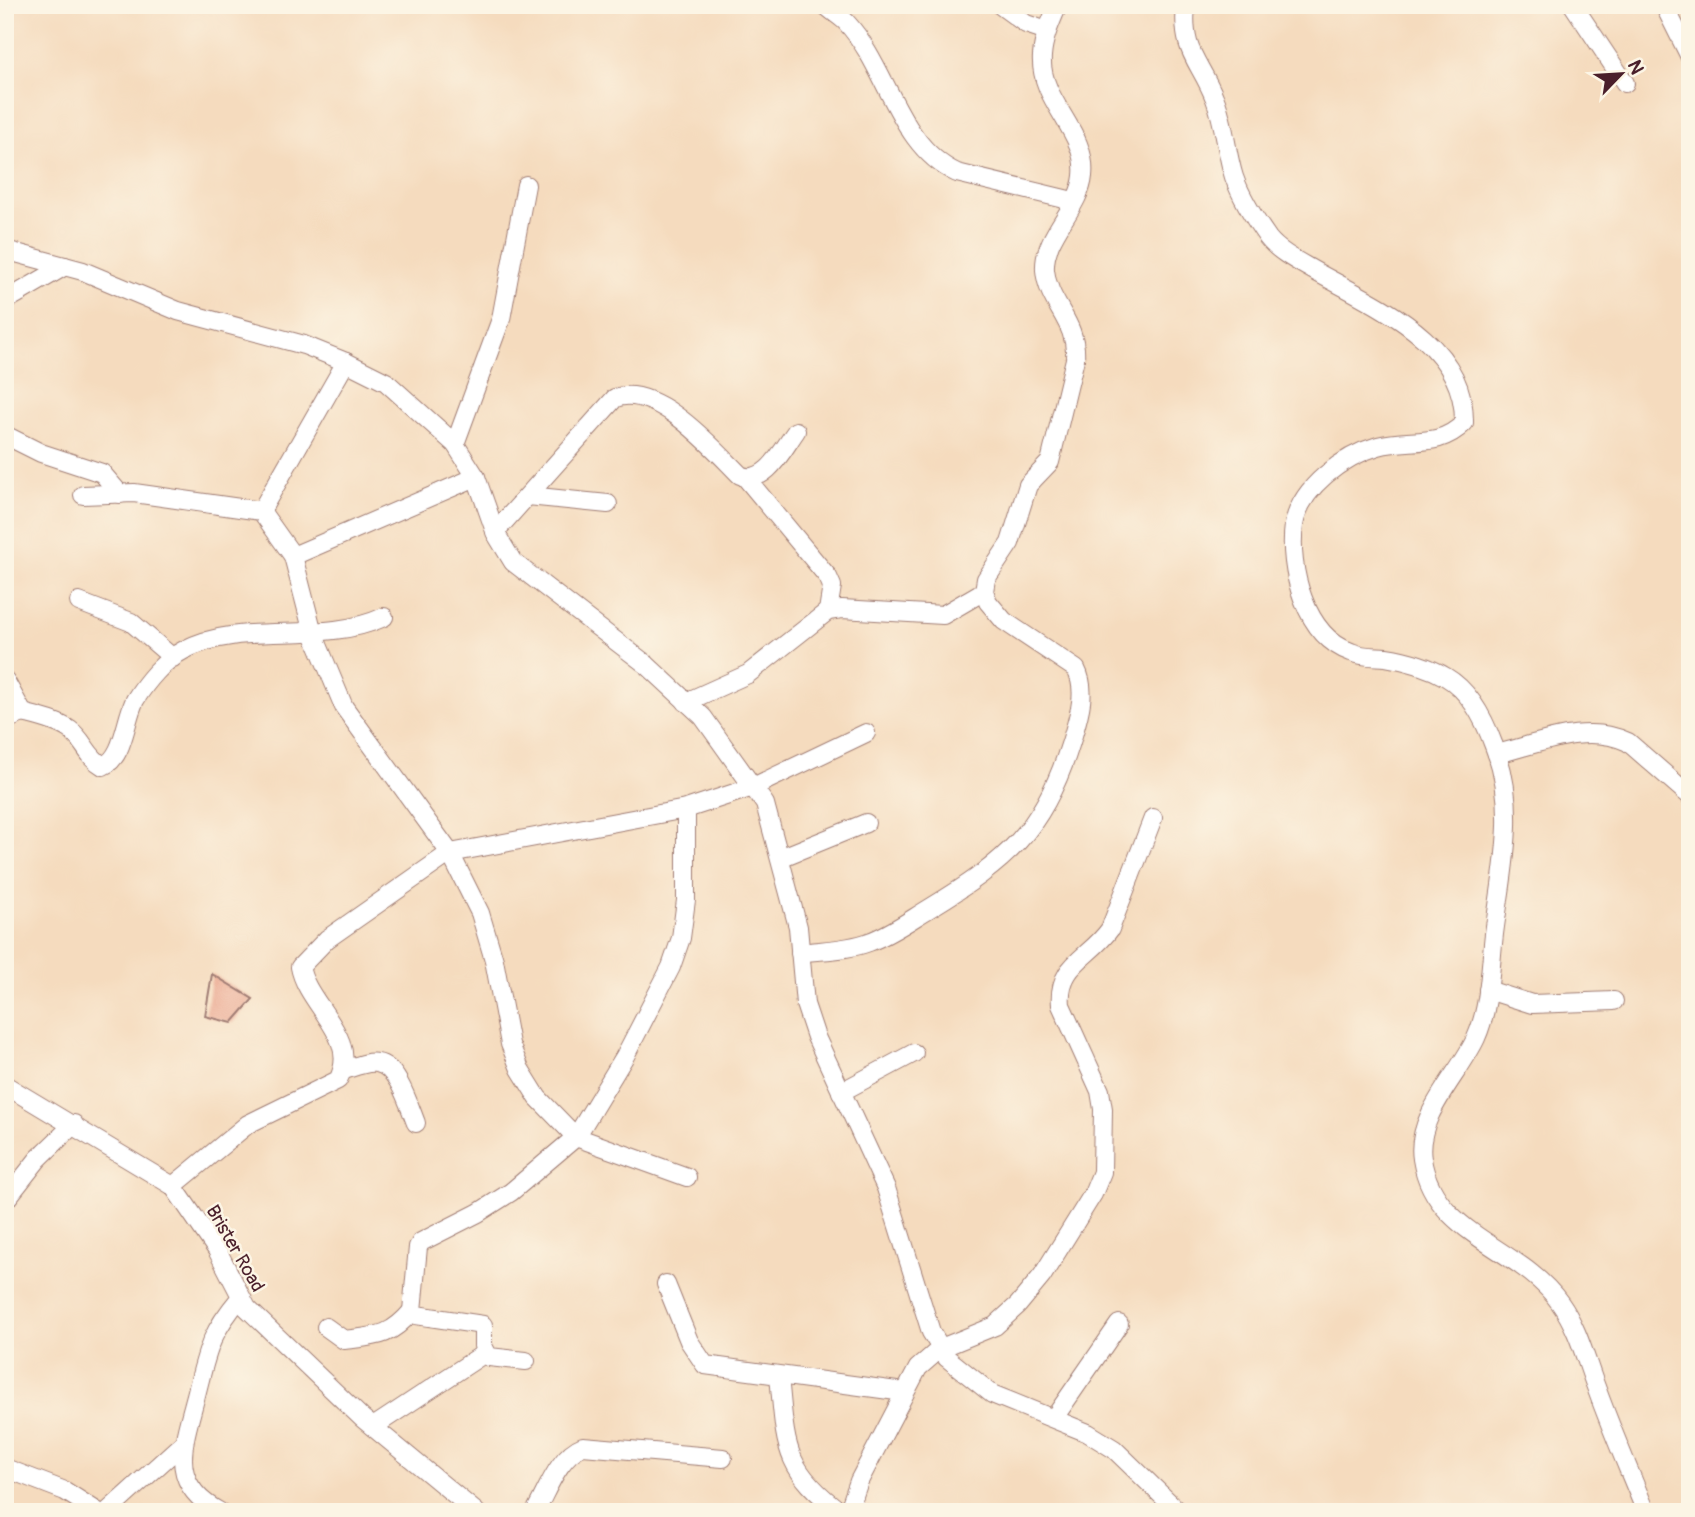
<svg xmlns="http://www.w3.org/2000/svg" width="1695" height="1517" font-family="Pangolin,sans-serif">
  <rect width="100%" height="100%" fill="#fcf5e5"/>
  <filter id="ink" filterUnits="userSpaceOnUse"><feTurbulence type="fractalNoise" baseFrequency=".0143" numOctaves="2"/><feDisplacementMap in="SourceGraphic" scale="14" xChannelSelector="R" yChannelSelector="G"/><feConvolveMatrix kernelMatrix="1 2 1 2 8 2 1 2 1" color-interpolation-filters="sRGB"/></filter>
  <filter id="wash" filterUnits="userSpaceOnUse"><feTurbulence type="fractalNoise" baseFrequency=".00686" numOctaves="4" result="noise"/><feDisplacementMap in="SourceGraphic" scale="28" xChannelSelector="R" yChannelSelector="G"/><feGaussianBlur stdDeviation="1.57" result="paint"/><feColorMatrix in="noise" values="0 0 0 0 0 0 0 0 0 0 0 0 0 0 0 0 0 1.4 0 .05"/><feComposite in="paint" operator="in"/></filter>
  <g filter="url(#wash)">
    <rect width="100%" height="100%" fill="#f5dbbe"/>
    <g id="blocks">
      <!-- building -->
      <path fill="#e7987f" d="M212 974 253 999 232 1023 205 1016Z"/>
    </g>
  </g>
  <g filter="url(#ink)">
    <use href="#blocks" fill-opacity="0" stroke="#a07d74" stroke-width="2"/>
    <g fill="none" stroke-linecap="round" stroke-linejoin="round">
      <defs>
        <g id="minor">
          <path d="M825 5C831 11 840 16 846 22 888 67 898 146 957 173L1073 201"/>
          <path d="M1000 5 1026 24 1047 31"/>
          <path d="M1186 5C1181 53 1200 60 1215 99 1225 124 1226 152 1234 177 1241 197 1256 221 1268 238 1278 251 1297 261 1311 269 1372 304 1466 340 1464 423 1438 449 1411 437 1378 446 1344 456 1300 487 1294 525 1288 568 1305 636 1351 652 1362 657 1374 656 1386 657 1405 660 1429 667 1446 677 1470 691 1485 721 1494 746 1519 808 1502 871 1494 934 1490 968 1490 1007 1476 1038 1459 1075 1415 1116 1422 1159 1434 1236 1520 1246 1560 1303 1578 1328 1585 1358 1596 1387 1611 1429 1629 1470 1646 1512"/>
          <path d="M1573 5 1625 83"/>
          <path d="M1664 5 1690 57"/>
          <path d="M5 250 83 271 178 311 304 345 346 362 386 382 455 444 476 477 496 534 513 562 647 665 703 717 765 804 798 927 805 1004 816 1037 886 1188 931 1332 947 1358 992 1394 1088 1433 1114 1449 1179 1512"/>
          <path d="M5 301 65 266"/>
          <path d="M5 435 41 453 102 473 120 494"/>
          <path d="M455 444 501 319 526 185"/>
          <path d="M746 478 828 577 832 586 828 611"/>
          <path d="M83 495 134 493 261 511 293 556 313 633 344 707 450 853 480 913 494 960 510 1044 520 1069 538 1098 576 1137 687 1177"/>
          <path d="M528 496 608 504"/>
          <path d="M261 511 346 362"/>
          <path d="M495 532 615 398C657 383 714 449 740 475 765 487 783 449 796 431"/>
          <path d="M293 556 476 477"/>
          <path d="M79 602 131 622 173 658"/>
          <path d="M5 680 23 713"/>
          <path d="M686 702 748 674 828 611 842 609 943 615 984 591"/>
          <path d="M5 720 23 713C38 717 57 721 70 730 84 740 87 757 103 766 124 758 125 719 135 700 146 682 164 660 184 650 243 619 321 646 384 617"/>
          <path d="M1497 754C1538 744 1587 722 1628 742L1690 796"/>
          <path d="M780 858 866 823"/>
          <path d="M800 953C822 950 848 950 869 942 891 934 910 920 930 908 1006 862 1044 830 1071 742 1078 718 1088 692 1076 669L1004 621 988 602 984 591 986 579 1010 543 1028 485 1050 462 1075 359C1078 321 1048 305 1045 270 1043 235 1080 209 1083 176 1088 131 1039 102 1042 56 1043 39 1051 21 1058 5"/>
          <path d="M1488 990 1532 1004 1614 1001"/>
          <path d="M344 1070C354 1067 367 1061 377 1063 398 1066 409 1106 416 1123"/>
          <path d="M5 1085 173 1186 217 1250 247 1308 362 1418 476 1512"/>
          <path d="M841 1092 914 1053"/>
          <path d="M173 1186 248 1124 338 1080C361 1038 307 1005 300 967L327 939 450 853 686 809 753 787 866 733"/>
          <path d="M5 1201 38 1159 74 1124"/>
          <path d="M666 1284 689 1341 705 1365 904 1392"/>
          <path d="M326 1327 344 1340C377 1336 390 1337 412 1311"/>
          <path d="M526 1361 489 1357 483 1346V1325L416 1315 412 1311 418 1247 421 1242 478 1213 511 1192 576 1137 625 1056 671 967 681 938 686 900V809"/>
          <path d="M779 1376C786 1445 782 1468 841 1512"/>
          <path d="M1054 1418 1119 1324"/>
          <path d="M373 1427 485 1353"/>
          <path d="M5 1468 65 1491 98 1512"/>
          <path d="M107 1512 181 1445"/>
          <path d="M220 1512C167 1484 183 1445 195 1399 207 1353 208 1336 240 1298"/>
          <path d="M535 1512C547 1491 559 1455 583 1446L723 1458"/>
          <path d="M843 1512 851 1504 859 1481 918 1368 941 1348 995 1326 1018 1305 1042 1276 1093 1194 1102 1172 1103 1109 1100 1091 1061 1005C1057 964 1090 958 1110 929L1153 818"/>
        </g>
      </defs>
      <!-- minor casing -->
      <use href="#minor" stroke="#a07d74" stroke-width="20"/>
      <!-- minor -->
      <use href="#minor" stroke="#fff" stroke-width="18"/>
    </g>
  </g>
  <g text-anchor="middle" stroke-width="5" stroke-linejoin="round" paint-order="stroke">
    <!-- street labels -->
    <g font-size="19" fill="#4a1f2b" stroke="#fcf5e5">
      <text transform="translate(236 1248) rotate(60)" y="7">Brister Road</text>
    </g>
  </g>
  <!-- margin -->
  <rect width="1695" height="1517" fill="none" stroke="#fcf5e5" stroke-width="28"/>
  <!-- north arrow -->
  <g transform="translate(1621 74) rotate(65)" stroke="#fcf5e5" stroke-width="5" paint-order="stroke">
  <path d="M0-5L12 26L0 18L-12 26Z" fill="#4a1f2b"/>
  <text y="-10" font-size="19" font-weight="bold" text-anchor="middle" fill="#4a1f2b">N</text>
  </g>
</svg>
